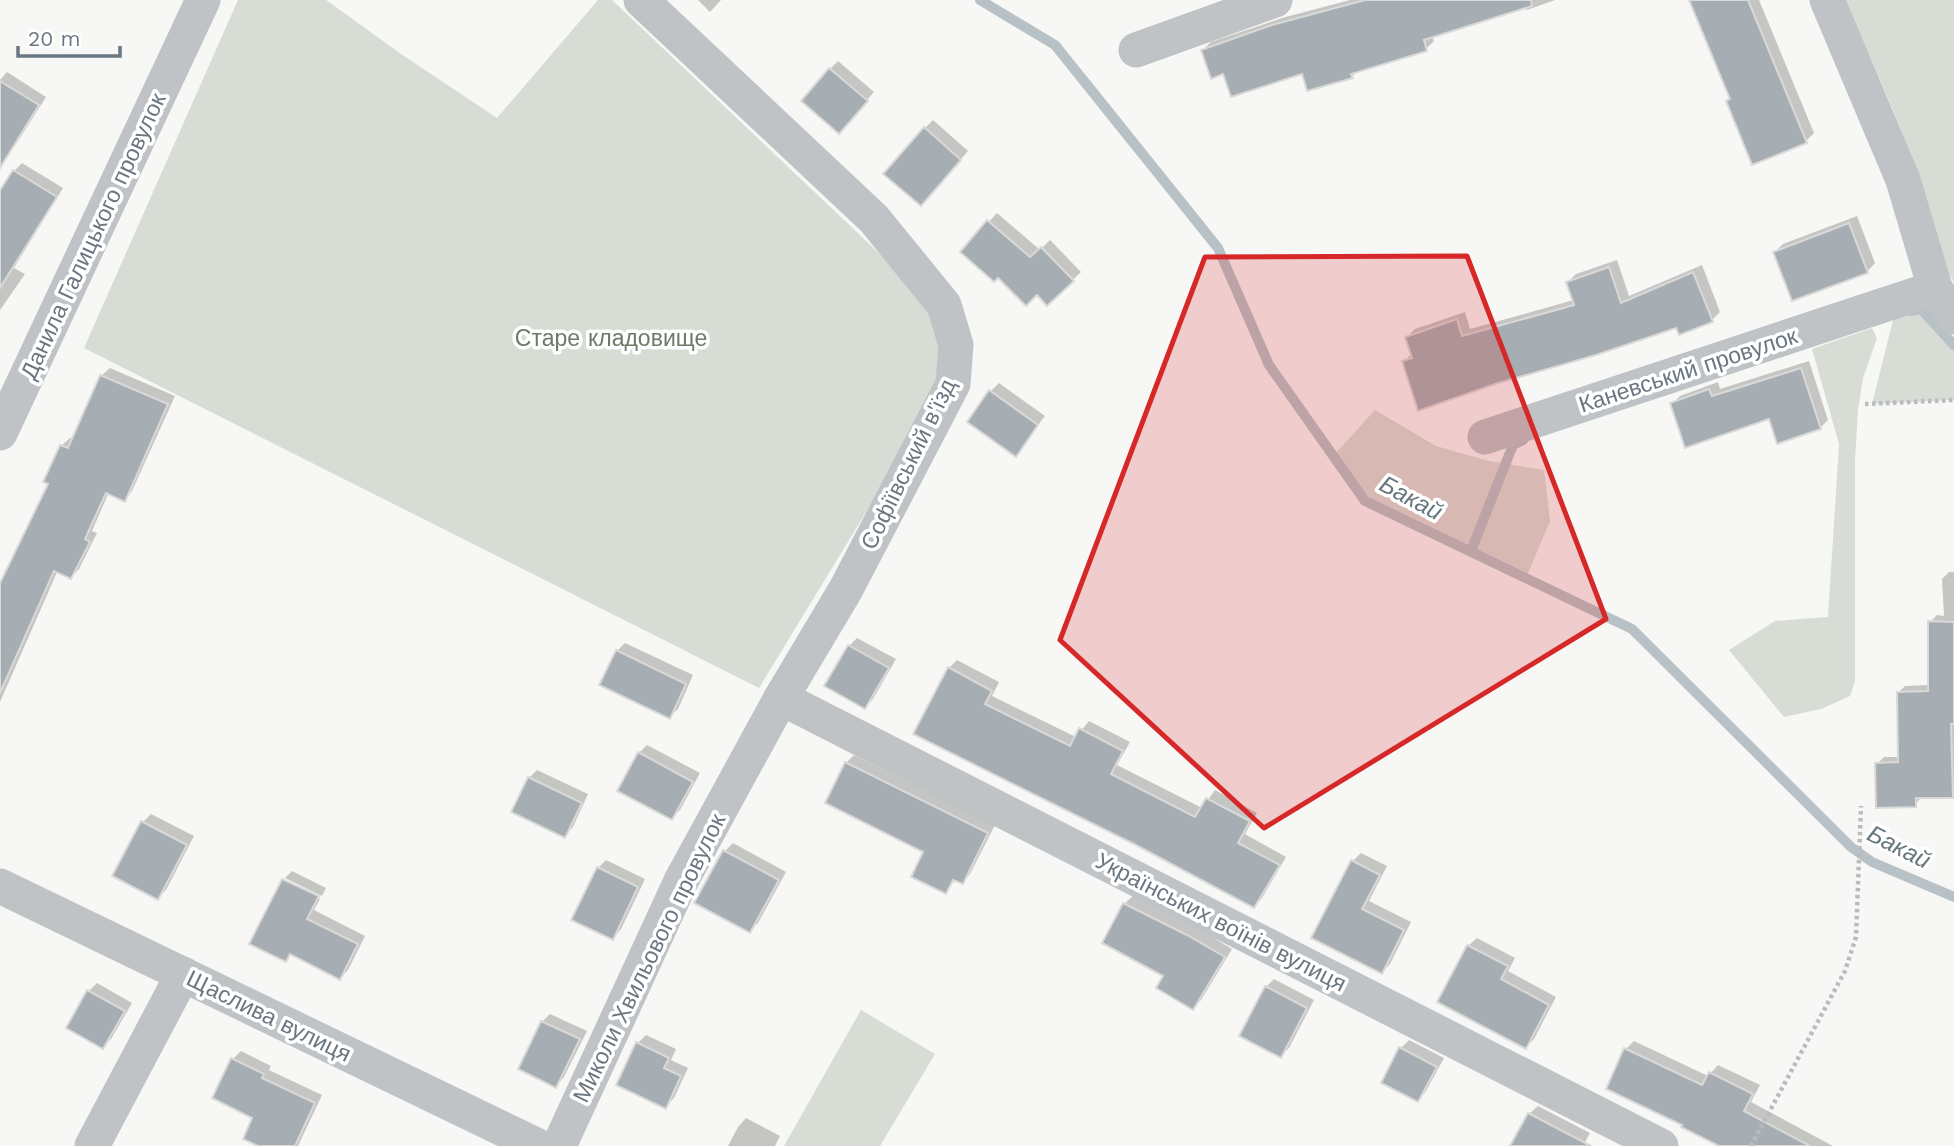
<svg xmlns="http://www.w3.org/2000/svg" width="1954" height="1146" font-family="'Work Sans',sans-serif">
  <rect width="100%" height="100%" fill="#f7f7f5"/>
  <!-- green -->
  <g fill="#d7dcd5">
    <path d="M238 0H326L404 56 497 118 598 0H612L920 292 939 331 944 368 930 407 759 688 84 348Z"/>
    <path d="M1845 0H1954V282C1931 253 1930 209 1918 175 1897 115 1870 58 1845 0Z"/>
    <path d="M1921 309 1954 345V400L1872 404 1894 316Z"/>
    <path d="M1872 328 1877 338 1863 378 1858 410 1855 459V681L1850 696 1821 709 1784 717 1729 650 1775 621 1828 617 1839 444 1812 349Z"/>
    <path d="M1375 410 1436 446 1489 461 1544 470 1550 521 1526 578 1365 501 1334 455Z"/>
    <path d="M861 1010 935 1054 880 1146H784Z"/>
  </g>
  <!-- shadow -->
  <g fill="#0003">
    <path d="M698 0H721L710 12Z"/>
    <path d="M1350 0H1555L1527 10 1526 6 1432 36 1434 41 1426 49 1358 70 1352 77 1303 71 1224 72 1203 50 1211 42 1282 18Z"/>
    <path d="M1702 0H1759L1814 133 1806 141 1732 98Z"/>
    <path d="M838 61 874 92 847 123 830 69Z"/>
    <path d="M7 72 46 97 18 141 10 149 0 143V80Z"/>
    <path d="M933 120 968 151 929 196 925 128Z"/>
    <path d="M22 163 63 188 14 268 25 274 0 310V194L14 171Z"/>
    <path d="M997 213 1040 250 1050 240 1081 272 1048 304 1037 293 999 275 962 251Z"/>
    <path d="M1857 216 1875 263 1867 272 1775 252 1783 244Z"/>
    <path d="M1617 260 1629 296 1702 265 1720 312 1712 320 1677 326 1404 362 1412 353 1407 337 1415 329 1465 312 1470 329 1574 300 1568 282 1576 274Z"/>
    <path d="M1809 361 1828 420 1820 428 1770 417 1672 404 1680 396 1718 382 1720 389Z"/>
    <path d="M110 368 175 396 132 491 124 500 109 492 92 531 97 533 79 569 71 577 58 570 0 702V589L51 484 61 446 70 438 74 439 101 376Z"/>
    <path d="M999 383 1045 416 1016 454 991 391Z"/>
    <path d="M1949 572H1954V794L1952 796H1922L1915 805 1877 764 1884 757H1900L1899 692 1905 686 1929 685 1930 622 1937 615 1944 616 1942 579Z"/>
    <path d="M857 638 896 659 873 699 865 707 849 646Z"/>
    <path d="M625 643 693 675 678 709 669 717 617 651Z"/>
    <path d="M957 660 999 682 992 696 1076 737 1089 721 1130 742 1117 765 1202 808 1215 790 1257 813 1245 834 1286 857 1262 898 1254 906 1087 818 949 668Z"/>
    <path d="M647 745 700 773 680 810 671 818 639 753Z"/>
    <path d="M854 755 995 825 970 874 962 882 956 879 945 892 926 851 846 763Z"/>
    <path d="M537 770 588 794 573 827 564 836 529 778Z"/>
    <path d="M151 814 194 836 166 890 158 898 115 876 143 822Z"/>
    <path d="M733 843 786 872 758 923 749 931 725 851Z"/>
    <path d="M1361 853 1387 866 1369 901 1411 922 1390 964 1382 972 1314 937 1353 861Z"/>
    <path d="M606 860 645 879 621 929 613 938 598 868Z"/>
    <path d="M292 871 326 888 322 896 285 878Z"/>
    <path d="M284 879V881L320 899 314 910 365 936 348 970 340 978 292 953 285 960 251 943Z"/>
    <path d="M1133 896 1196 927 1232 949 1201 1000 1193 1008 1166 975 1124 904Z"/>
    <path d="M1477 938 1515 958 1508 971 1556 997 1534 1039 1526 1047 1468 946Z"/>
    <path d="M1274 979 1314 1000 1289 1048 1280 1056 1266 987Z"/>
    <path d="M97 983 132 1003 111 1039 103 1047 89 991Z"/>
    <path d="M550 1014 587 1031 564 1077 556 1086 542 1022Z"/>
    <path d="M646 1035 676 1049 671 1060 688 1068 674 1098 666 1106 618 1084 638 1043Z"/>
    <path d="M1409 1040 1444 1058 1426 1091 1418 1100 1401 1048Z"/>
    <path d="M1634 1041 1708 1076 1718 1065 1760 1085 1751 1102 1833 1146H1724L1626 1049Z"/>
    <path d="M241 1051 271 1066 269 1070 322 1095 298 1146H262L255 1117 233 1059Z"/>
    <path d="M1538 1106 1590 1133 1583 1146H1512L1529 1114Z"/>
    <path d="M746 1118 780 1136 775 1146H728L738 1127Z"/>
  </g>
  <g fill="none" stroke-linecap="round" stroke-linejoin="round">
    <!-- stream -->
    <g stroke="#b8c2c6" stroke-width="10">
      <path d="M980 0 1055 45 1218 248 1269 365 1365 501 1632 629 1851 847 1872 862 1954 897"/>
      <path d="M1910 311 1921 309 1954 345"/>
      <path d="M1471 551 1513 445 1523 440"/>
    </g>
  </g>
  <!-- building -->
  <g fill="#a7aeb3" stroke="#d9d9d7" stroke-width="2">
    <path d="M1365 0H1531L1532 6 1424 40 1427 51 1351 74 1353 78 1307 91 1302 74 1231 97 1223 74 1211 79 1201 50 1272 25Z"/>
    <path d="M1689 0H1748L1807 143 1752 165 1726 101 1730 99Z"/>
    <path d="M829 68 868 101 839 134 801 101Z"/>
    <path d="M0 81 39 105 0 168Z"/>
    <path d="M924 127 961 160 921 206 883 174Z"/>
    <path d="M13 170 57 197 0 288V190Z"/>
    <path d="M987 220 1030 257 1041 247 1074 281 1047 306 1037 295 1026 306 998 278 994 282 960 252Z"/>
    <path d="M1849 223 1868 273 1792 301 1773 252Z"/>
    <path d="M1609 267 1621 303 1693 272 1713 322 1679 335 1676 328 1596 355 1495 384 1418 411 1402 361 1412 358 1405 337 1457 319 1462 336 1574 305 1566 282Z"/>
    <path d="M1801 368 1821 429 1777 444 1769 419 1685 448 1670 403 1709 389 1712 396Z"/>
    <path d="M100 375 168 404 125 502 106 493 85 539 90 542 71 579 54 571 0 693V583L48 484 43 482 60 445 68 448Z"/>
    <path d="M989 390 1038 425 1016 457 967 422Z"/>
    <path d="M1928 621 1954 622V724H1951L1953 798H1916V807L1876 808 1875 763 1898 762 1897 692 1928 691Z"/>
    <path d="M848 645 889 668 865 709 824 686Z"/>
    <path d="M616 650 686 684 670 719 599 685Z"/>
    <path d="M948 667 992 691 985 704 1070 746 1079 728 1123 751 1111 774 1195 817 1206 798 1250 821 1238 843 1280 865 1254 908 1136 845 913 734Z"/>
    <path d="M638 752 693 782 672 820 617 791Z"/>
    <path d="M845 762 988 833 963 884 953 880 946 894 911 877 923 852 825 803Z"/>
    <path d="M528 777 582 803 565 838 511 812Z"/>
    <path d="M141 821 187 845 158 900 112 876Z"/>
    <path d="M723 850 779 880 750 933 694 903Z"/>
    <path d="M1351 860 1380 875 1362 909 1404 930 1382 974 1311 938Z"/>
    <path d="M597 867 638 887 613 940 571 920Z"/>
    <path d="M282 879 319 896 307 919 358 944 340 980 290 954 286 962 249 944Z"/>
    <path d="M1123 903 1187 935 1225 957 1193 1010 1156 988 1163 976 1102 943Z"/>
    <path d="M1467 945 1508 966 1501 979 1549 1005 1526 1049 1437 1002Z"/>
    <path d="M1265 986 1307 1008 1281 1058 1239 1036Z"/>
    <path d="M87 990 125 1011 103 1049 66 1028Z"/>
    <path d="M541 1021 580 1039 556 1088 518 1069Z"/>
    <path d="M636 1042 669 1058 664 1068 681 1076 666 1109 616 1085Z"/>
    <path d="M1399 1047 1437 1067 1418 1102 1381 1083Z"/>
    <path d="M1624 1048 1702 1085 1709 1072 1753 1094 1744 1111 1810 1146H1719L1681 1127 1682 1125 1606 1089Z"/>
    <path d="M231 1058 264 1074 262 1078 315 1103 295 1146H258L243 1139 252 1118 212 1098Z"/>
    <path d="M1528 1113 1591 1146H1510Z"/>
  </g>
  <g fill="none" stroke-linecap="round" stroke-linejoin="round">
    <!-- path -->
    <g stroke="#b9bcbe" stroke-width="4.5" stroke-dasharray="3.5 3.5" stroke-linecap="butt">
      <path d="M1865 404 1954 400"/>
      <path d="M1751 1146 1845 971 1856 937 1861 806"/>
    </g>
    <!-- minor -->
    <g stroke="#bfc3c6" stroke-width="35">
      <path d="M1827 0 1903 180 1935 288 1954 317"/>
      <path d="M1136 50 1275 0"/>
      <path d="M0 433 203 0"/>
      <path d="M1485 437 1935 288"/>
      <path d="M781 698 1661 1146"/>
      <path d="M0 886 538 1146"/>
      <path d="M92 1146 183 974"/>
      <path d="M559 1146 681 881 781 698 846 589 953 384 956 345 944 305 874 219 641 0"/>
    </g>
  </g>
  <!-- marked area -->
  <path fill="#d62828" fill-opacity="0.2" stroke="#d62828" stroke-width="5" stroke-linejoin="round" d="M1467 256 1606 619 1264 828 1060 640 1205 257Z"/>
  <g text-anchor="middle" stroke-width="7" stroke-linejoin="round" paint-order="stroke">
    <!-- street labels -->
    <g font-size="23" fill="#6a7782" stroke="#fff">
      <text transform="translate(93 236) rotate(-65)" y="8">Данила Галицького провулок</text>
      <text transform="translate(1688 370) rotate(-18)" y="8">Каневський провулок</text>
      <text transform="translate(908 464) rotate(-64)" y="8">Софіївський в'їзд</text>
      <text transform="translate(1221 922) rotate(27)" y="8">Українських воїнів вулиця</text>
      <text transform="translate(649 958) rotate(-64)" y="8">Миколи Хвильового провулок</text>
      <text transform="translate(269 1016) rotate(26)" y="8">Щаслива вулиця</text>
    </g>
    <!-- park labels -->
    <g font-size="23" fill="#6c7a68" stroke="#fff">
      <text x="611" y="346">Старе кладовище</text>
    </g>
    <!-- water labels -->
    <g font-size="24" font-style="italic" fill="#66777e" stroke="#fff">
      <text transform="translate(1411 498) rotate(28)" y="8">Бакай</text>
      <text transform="translate(1899 847) rotate(27)" y="8">Бакай</text>
    </g>
  </g>
  <!-- scale -->
  <path d="M18 46v10h102v-10" fill="none" stroke="#6a7782" stroke-width="3.5"/>
  <text x="28" y="46" font-size="21" fill="#6a7782" stroke="#ffffff" stroke-width="5" paint-order="stroke">20 m</text>
</svg>
